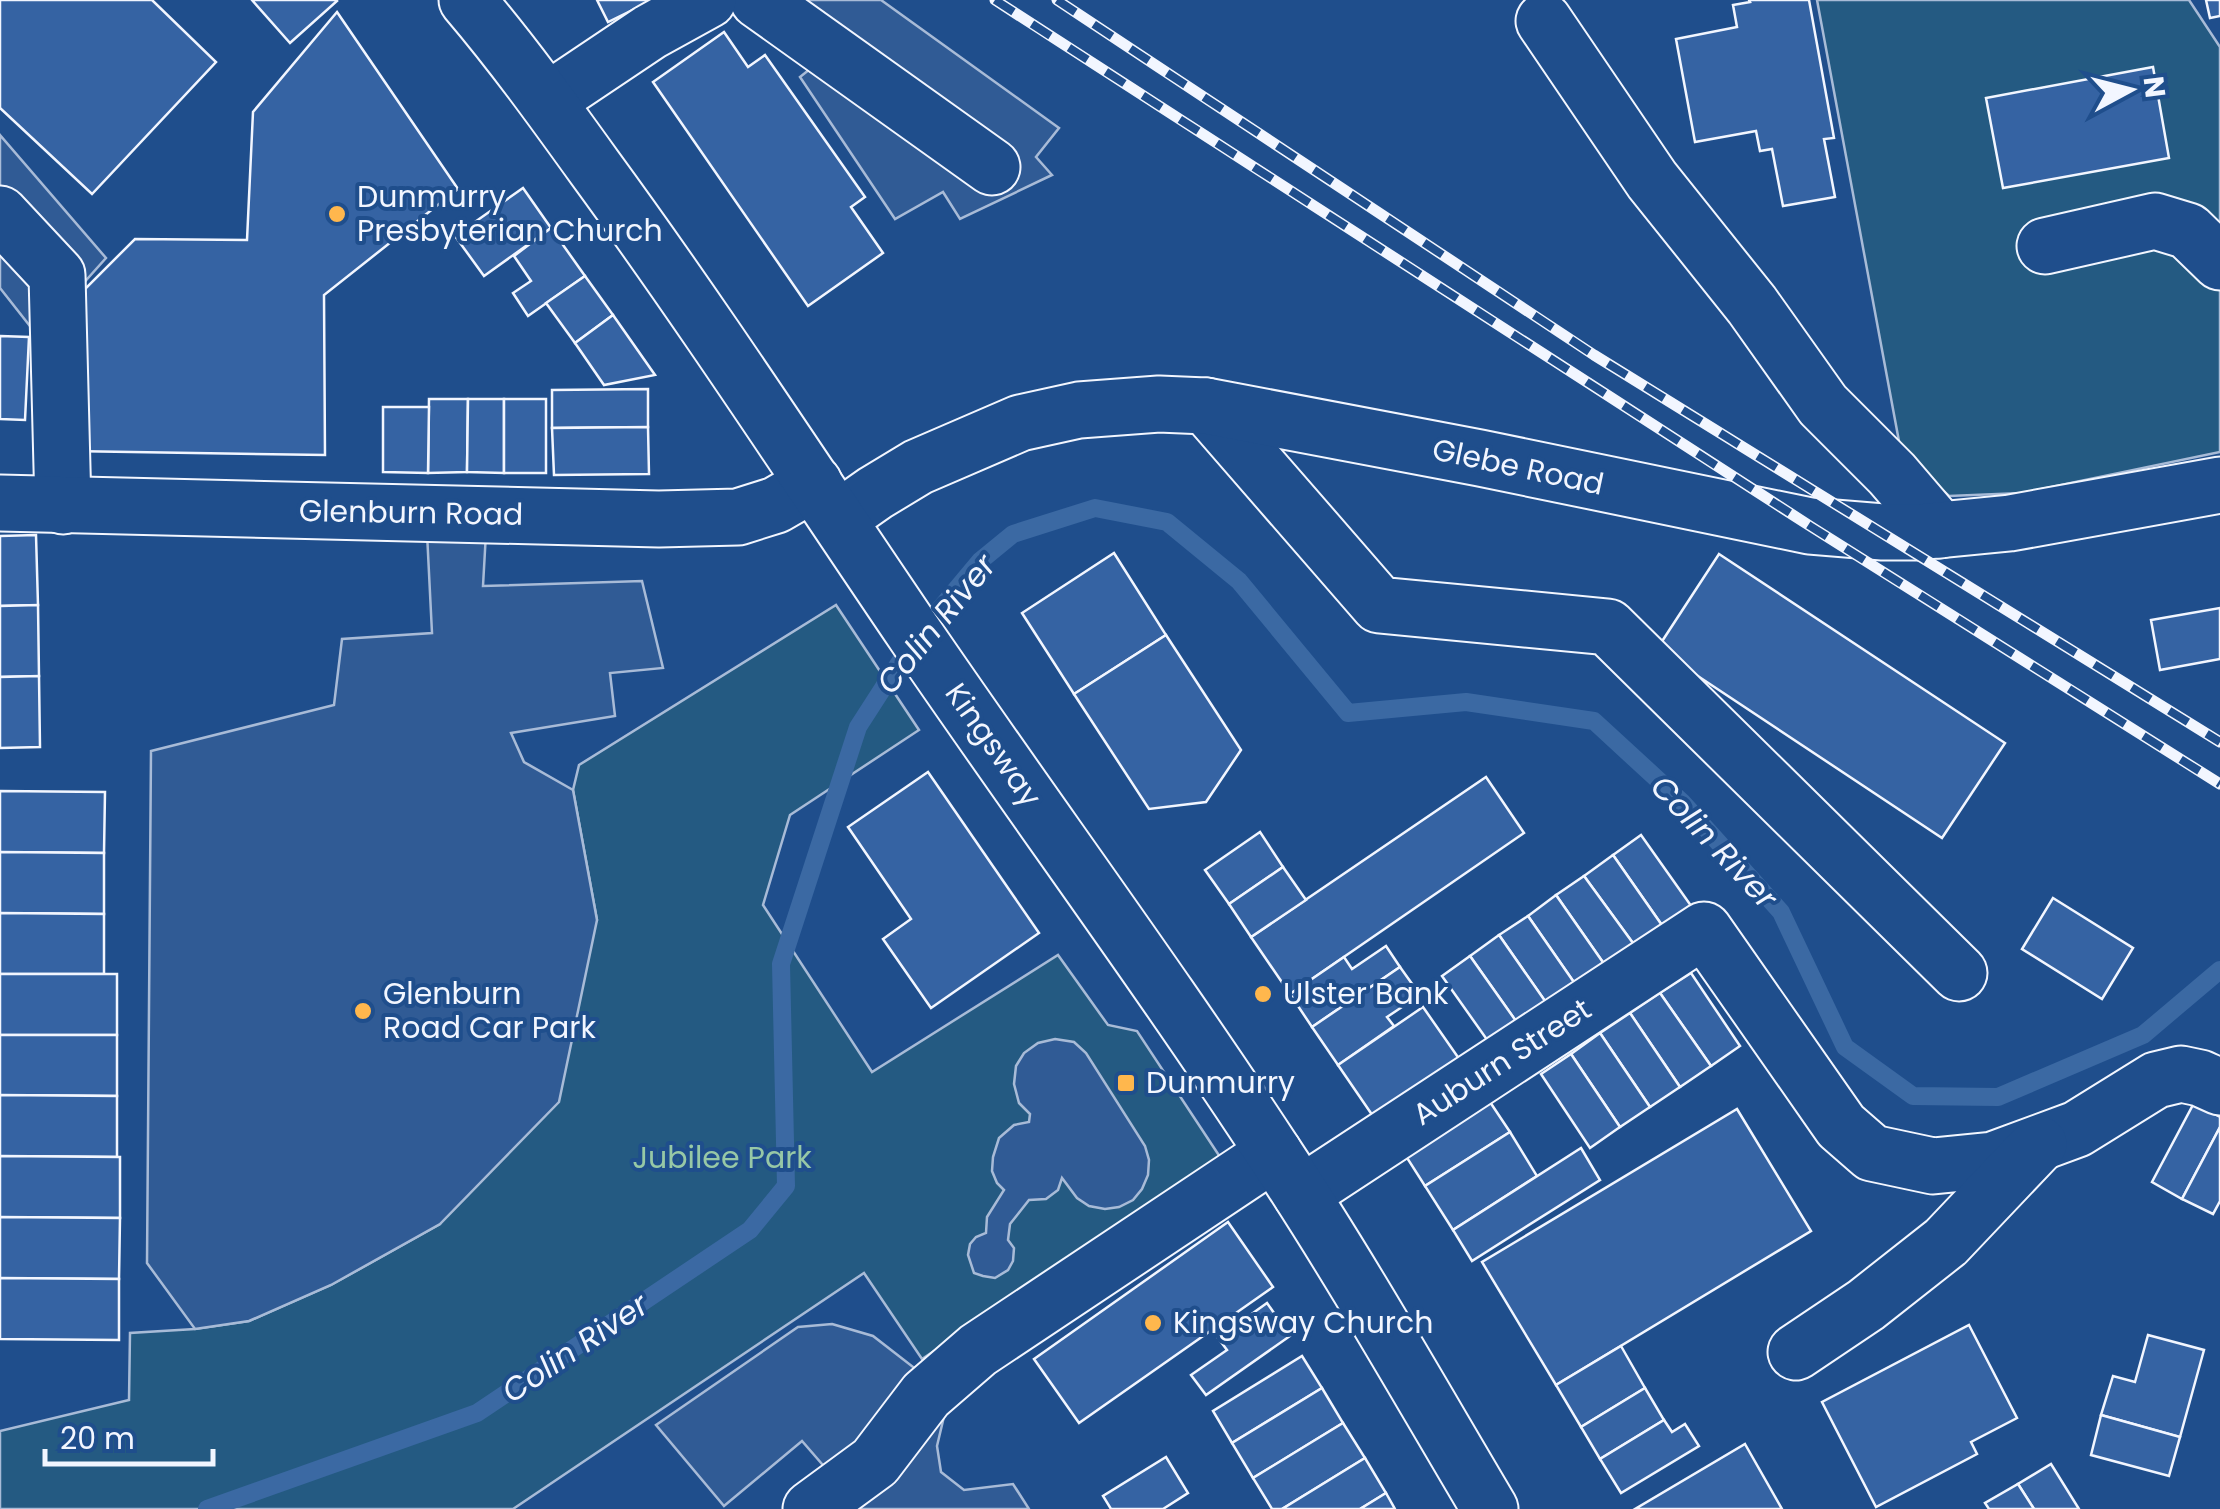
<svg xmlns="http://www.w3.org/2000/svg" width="2220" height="1509" font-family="Poppins,sans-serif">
  <rect width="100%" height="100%" fill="#1f4e8c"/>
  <!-- green -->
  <g fill="#245a82" stroke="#a8bbd7" stroke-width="2.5">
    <path d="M1817 0H2189L2220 47V452L2022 493 1949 496 1901 452Z"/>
    <path d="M836 605 919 730 790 815 763 905 872 1072 1058 955 1108 1025 1137 1031 1222 1160 922 1359 864 1273 513 1509H0V1431L129 1400 130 1333 195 1329 249 1321 331 1285 440 1224 597 920 573 790 579 765Z"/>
  </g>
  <!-- parking -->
  <g fill="#305b95" stroke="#a8bbd7" stroke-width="2.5">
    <path d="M783 0H881L1059 128 1036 157 1052 175 960 219 943 192 895 219 800 77 820 61Z"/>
    <path d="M0 135 106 258 37 335 0 288Z"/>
    <path d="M426 513 487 515 483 586 642 581 663 668 610 673 615 716 511 733 524 762 573 790 597 920 559 1102 440 1224 331 1285 249 1321 195 1329 147 1263 151 751 334 705 342 639 432 633Z"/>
    <path d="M1055 1039 1074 1042 1086 1053 1145 1146 1149 1160 1148 1175 1142 1189 1133 1200 1119 1207 1105 1209 1089 1206 1077 1198 1062 1178 1058 1190 1046 1199 1029 1200 1010 1224 1008 1240 1014 1248 1013 1261 1008 1270 995 1278 983 1276 974 1273 968 1255 970 1244 976 1237 986 1233 987 1217 1004 1190 997 1183 992 1171 993 1157 999 1138 1014 1125 1029 1122 1030 1114 1019 1103 1014 1084 1016 1066 1024 1053 1038 1043Z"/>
    <path d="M832 1324 873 1336 926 1377 946 1408 937 1446 941 1472 964 1490 1013 1484 1029 1509H861L802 1441 724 1506 656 1425 798 1327Z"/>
  </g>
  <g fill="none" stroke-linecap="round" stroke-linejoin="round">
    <!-- stream -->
    <path stroke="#3b69a3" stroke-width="18" d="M207 1509 477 1413 750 1230 786 1186 781 964 858 727 914 640 980 561 1013 534 1095 508 1167 522 1239 581 1348 713 1466 702 1594 721 1682 802 1781 912 1845 1047 1913 1096 1998 1097 2143 1035 2220 970"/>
  </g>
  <!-- building -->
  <g fill="#3563a3" stroke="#f2f6ff" stroke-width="2.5">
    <path d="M0 0H152L216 62 92 194 0 108Z"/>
    <path d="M252 0H336L337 1 290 43Z"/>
    <path d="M597 0H653L608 22Z"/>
    <path d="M1749 0H1809L1834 138 1824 139 1835 197 1783 206 1772 149 1760 151 1756 131 1695 142 1676 39 1737 27 1733 5 1750 2Z"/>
    <path d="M2206 0H2220V16L2210 18Z"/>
    <path d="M337 12 458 189 324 295 325 455 70 451 75 299 135 239 247 240 253 112Z"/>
    <path d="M724 32 748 67 765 55 865 197 851 207 883 253 808 306 653 82Z"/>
    <path d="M2153 67 2169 158 2003 188 1986 98Z"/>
    <path d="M523 188 551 228 484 276 455 236Z"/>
    <path d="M551 228 585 276 528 316 513 293 531 281 514 256Z"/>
    <path d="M585 276 613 315 575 343 546 303Z"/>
    <path d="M613 315 655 375 604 385 575 343Z"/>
    <path d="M0 336 29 337 25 420 0 419Z"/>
    <path d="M648 389V427L552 428V390Z"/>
    <path d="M429 399H468L467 472 428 473Z"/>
    <path d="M468 399H504V473L467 472Z"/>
    <rect x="504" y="399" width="42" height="74"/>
    <path d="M383 407H429L428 473 383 472Z"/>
    <path d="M648 427 649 474 554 475 552 428Z"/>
    <path d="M36 535 38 605 0 606V536Z"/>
    <path d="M1114 553 1166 635 1074 694 1022 613Z"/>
    <path d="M1719 554 2005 743 1942 838 1657 649Z"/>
    <path d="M38 605 39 676 0 677V606Z"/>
    <path d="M2220 608V659L2160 670 2151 620Z"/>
    <path d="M1166 635 1241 750 1206 802 1149 809 1074 694Z"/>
    <path d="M39 676 40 747 0 748V677Z"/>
    <path d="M928 772 1039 933 931 1008 883 939 911 919 848 827Z"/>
    <path d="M1486 777 1524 833 1290 994 1251 937Z"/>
    <path d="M0 791 105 792 104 853 0 852Z"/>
    <path d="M1260 832 1283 867 1229 904 1205 870Z"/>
    <path d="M1641 835 1694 910 1666 931 1613 855Z"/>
    <path d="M0 852 104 853V914L0 913Z"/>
    <path d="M1613 855 1666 931 1638 950 1584 876Z"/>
    <path d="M1283 867 1306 900 1251 937 1229 904Z"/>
    <path d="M1584 876 1638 950 1609 971 1556 895Z"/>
    <path d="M1556 895 1609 971 1580 991 1528 916Z"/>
    <path d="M2053 898 2133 948 2102 999 2022 949Z"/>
    <path d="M0 913 104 914V974H0Z"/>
    <path d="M1528 916 1580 991 1552 1011 1499 935Z"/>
    <path d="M1499 935 1552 1011 1523 1031 1470 956Z"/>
    <path d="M1386 946 1400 967 1312 1027 1290 994 1344 957 1352 969Z"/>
    <path d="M1470 956 1523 1031 1495 1051 1442 976Z"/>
    <path d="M1400 967 1420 995 1387 1017 1394 1026 1338 1065 1312 1027Z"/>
    <path d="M1691 973 1740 1046 1711 1066 1660 993Z"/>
    <rect x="0" y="974" width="117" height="61"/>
    <path d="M1660 993 1711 1066 1680 1087 1630 1013Z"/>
    <path d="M1423 1007 1462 1063 1377 1122 1338 1065Z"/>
    <path d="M1630 1013 1680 1087 1650 1107 1600 1033Z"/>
    <path d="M1600 1033 1650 1107 1620 1127 1571 1054Z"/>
    <path d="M0 1035H117V1096L0 1095Z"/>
    <path d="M1571 1054 1620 1127 1590 1148 1541 1074Z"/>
    <path d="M0 1095 117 1096V1157L0 1156Z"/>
    <path d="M1486 1096 1510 1132 1425 1186 1402 1150Z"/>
    <path d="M2194 1103 2220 1117V1127L2182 1199 2152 1182Z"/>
    <path d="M1737 1109 1811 1231 1556 1385 1482 1262Z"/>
    <path d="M2220 1127V1201L2213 1214 2182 1199Z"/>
    <path d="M1510 1132 1537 1176 1453 1230 1425 1186Z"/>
    <path d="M1581 1148 1600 1180 1472 1261 1453 1230Z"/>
    <path d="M0 1156 120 1157V1218L0 1217Z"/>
    <path d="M0 1217 120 1218 119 1279 0 1278Z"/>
    <path d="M1228 1222 1273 1287 1079 1423 1034 1359Z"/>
    <path d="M0 1278 119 1279V1340L0 1339Z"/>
    <path d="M1267 1303 1290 1336 1206 1395 1191 1375 1227 1350 1218 1338Z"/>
    <path d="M1969 1325 2017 1418 1971 1442 1977 1454 1876 1507 1822 1402Z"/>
    <path d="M2148 1335 2204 1350 2180 1437 2101 1415 2113 1376 2135 1382Z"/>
    <path d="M1621 1346 1645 1388 1581 1427 1556 1385Z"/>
    <path d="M1302 1356 1322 1388 1232 1443 1213 1411Z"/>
    <path d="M1322 1388 1343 1423 1253 1478 1232 1443Z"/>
    <path d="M1645 1388 1664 1420 1600 1459 1581 1427Z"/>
    <path d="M2101 1415 2180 1437 2169 1476 2091 1455Z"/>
    <path d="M1664 1420 1672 1432 1685 1424 1699 1446 1621 1493 1600 1459Z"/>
    <path d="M1343 1423 1365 1458 1282 1509H1272L1253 1478Z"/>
    <path d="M1745 1444 1782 1509H1635Z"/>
    <path d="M1166 1457 1188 1493 1163 1509H1111L1103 1496Z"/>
    <path d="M1365 1458 1386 1493 1360 1509H1282Z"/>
    <path d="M2051 1464 2079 1509H2034L2018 1484Z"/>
    <path d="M2018 1484 2034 1509H1989L1985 1503Z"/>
    <path d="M1386 1493 1395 1509H1360Z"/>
  </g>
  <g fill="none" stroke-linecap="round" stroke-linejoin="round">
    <defs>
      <g id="minor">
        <path d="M758 0 992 167"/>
        <path d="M1544 21 1652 180 1752 305 1823 405 1892 474 1940 530"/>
        <path d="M547 101 650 32 708 0"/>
        <path d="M0 214 57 275 63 506"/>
        <path d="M2045 246 2155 221 2188 231 2220 262"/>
        <path d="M1206 406 1379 605 1608 627 1959 973"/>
        <path d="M0 503 659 519 738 517 776 505 814 483"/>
        <path d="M838 519 875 493 918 467 1020 423 1079 410 1159 404 1206 406 1480 458 1810 526 1883 532H1918L2010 523 2220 485"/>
        <path d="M1301 1194 1704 930 1841 1126 1872 1153 1933 1166 1993 1160 2077 1129 2156 1080 2181 1074 2200 1078 2220 1087"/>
        <path d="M1796 1352 1866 1305 1946 1242 2039 1144"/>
        <path d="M811 1509 875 1462 926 1395 978 1350 1274 1153"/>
      </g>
      <path id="major" d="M467 0C513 54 554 111 595 168 707 321 810 480 916 636 1035 810 1161 980 1276 1156 1352 1271 1420 1391 1490 1509"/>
    </defs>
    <!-- minor casing -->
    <use href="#minor" stroke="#f2f6ff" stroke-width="59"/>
    <!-- major casing -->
    <use href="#major" stroke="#f2f6ff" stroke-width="59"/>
    <!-- minor -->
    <use href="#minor" stroke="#1f4e8c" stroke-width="55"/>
    <!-- major -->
    <use href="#major" stroke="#1f4e8c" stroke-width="55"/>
    <defs>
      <g id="rail">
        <path d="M995 0 1810 526 2220 784"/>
        <path d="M1057 0 1594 355 2220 742"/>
      </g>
    </defs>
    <!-- rail casing -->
    <use href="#rail" stroke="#f2f6ff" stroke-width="11"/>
    <!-- rail -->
    <use href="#rail" stroke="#1f4e8c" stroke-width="8" stroke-dasharray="22" stroke-linecap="butt"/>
  </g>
  <!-- markers -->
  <g fill="#ffb74d" stroke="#1f4e8c" stroke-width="4">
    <circle cx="337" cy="214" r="10"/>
    <circle cx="1263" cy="994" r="10"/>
    <circle cx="363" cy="1011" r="10"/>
    <rect x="1116" y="1073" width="20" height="20" rx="5"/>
    <circle cx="1153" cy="1323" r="10"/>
  </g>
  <g text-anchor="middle" stroke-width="8" stroke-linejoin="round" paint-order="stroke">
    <!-- poi labels -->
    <g font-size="30" fill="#f2f6ff" stroke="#1f4e8c" text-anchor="start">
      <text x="357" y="207">Dunmurry<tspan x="357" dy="34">Presbyterian Church</tspan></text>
      <text x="383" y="1004">Glenburn<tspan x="383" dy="34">Road Car Park</tspan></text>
      <text x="1283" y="1004">Ulster Bank</text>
      <text x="1146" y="1093">Dunmurry</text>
      <text x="1173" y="1333">Kingsway Church</text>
    </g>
    <!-- street labels -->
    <g font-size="30" fill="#f2f6ff" stroke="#1f4e8c">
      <text transform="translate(1518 467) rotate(12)" y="10">Glebe Road</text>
      <text transform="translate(411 513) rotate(1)" y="10">Glenburn Road</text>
      <text transform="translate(993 745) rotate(55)" y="10">Kingsway</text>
      <text transform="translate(1502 1062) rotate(-33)" y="10">Auburn Street</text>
    </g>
    <!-- park labels -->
    <g font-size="30" fill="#97c8a6" stroke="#1f4e8c">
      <text x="722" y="1168">Jubilee Park</text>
    </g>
    <!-- water labels -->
    <g font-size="32" font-style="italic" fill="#f2f6ff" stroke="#1f4e8c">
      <text transform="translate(936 624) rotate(-51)" y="11">Colin River</text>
      <text transform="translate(1714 842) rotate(47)" y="11">Colin River</text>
      <text transform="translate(575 1348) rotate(-34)" y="11">Colin River</text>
    </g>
  </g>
  <!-- north arrow -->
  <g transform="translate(2130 90) rotate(83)" stroke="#1f4e8c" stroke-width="8" paint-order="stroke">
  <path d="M0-8L18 38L0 25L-18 38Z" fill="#f2f6ff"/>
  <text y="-15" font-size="28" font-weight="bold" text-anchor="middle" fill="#f2f6ff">N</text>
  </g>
  <!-- scale -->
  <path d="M45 1449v15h168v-15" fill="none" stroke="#f2f6ff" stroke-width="5"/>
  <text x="60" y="1449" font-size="30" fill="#f2f6ff" stroke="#1f4e8c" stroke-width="8" paint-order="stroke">20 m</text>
</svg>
